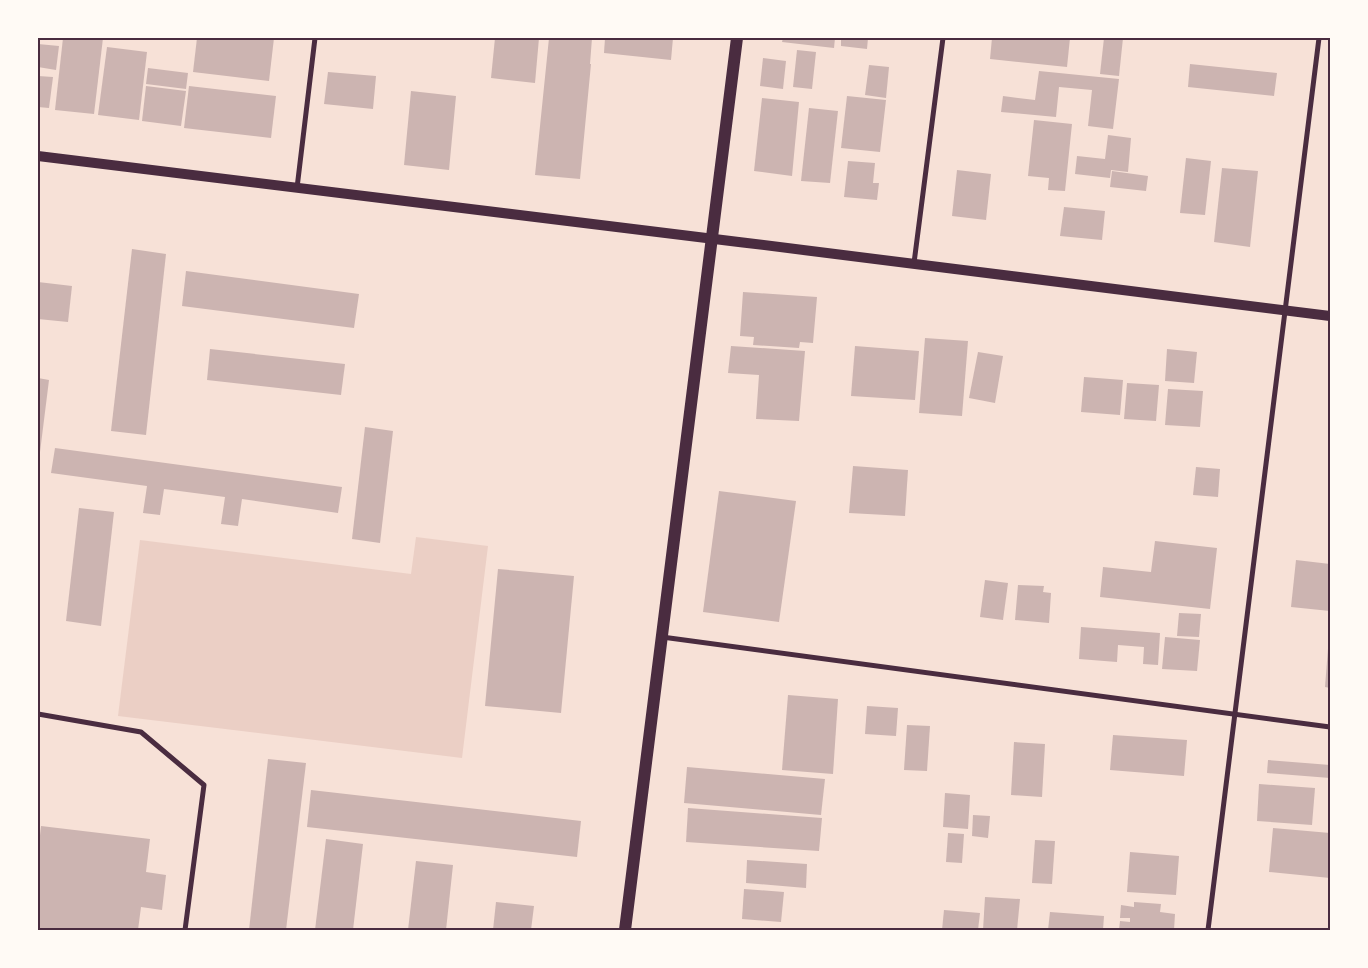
<svg xmlns="http://www.w3.org/2000/svg" width="1368" height="968" font-family="'PT Sans Narrow',sans-serif">
  <rect width="100%" height="100%" fill="#f7e1d7"/>
  <!-- green -->
  <path fill="#ebcfc5" d="M416 537 488 546 462 758 118 716 140 540 411 574Z"/>
  <!-- building -->
  <g fill="#ccb4b1">
    <path d="M38 38H48V40L38 39Z"/>
    <path d="M63 38H103L94 114 55 110Z"/>
    <path d="M197 38H274L269 81 193 72Z"/>
    <path d="M495 38H539L535 83 491 78Z"/>
    <path d="M549 38H592L590 64H591L580 179 535 175Z"/>
    <path d="M605 38H673L671 60 604 53Z"/>
    <path d="M783 38H835L834 48 782 42Z"/>
    <path d="M841 38H868L867 49 841 46Z"/>
    <path d="M992 38H1070L1067 67 990 59Z"/>
    <path d="M1104 38H1123L1119 76 1100 74Z"/>
    <path d="M38 44 59 46 56 70 38 67Z"/>
    <path d="M107 47 147 52 139 120 98 115Z"/>
    <path d="M797 50 816 52 812 89 793 87Z"/>
    <path d="M763 58 786 61 783 89 760 86Z"/>
    <path d="M1190 64 1277 73 1274 96 1188 87Z"/>
    <path d="M869 65 889 67 886 98 865 95Z"/>
    <path d="M148 68 188 73 186 89 146 84Z"/>
    <path d="M1039 71 1119 79 1113 129 1088 126 1092 90 1059 87 1056 117 1001 112 1003 96 1035 100Z"/>
    <path d="M328 72 376 76 373 109 324 104Z"/>
    <path d="M38 76 53 77 49 108 38 107Z"/>
    <path d="M146 86 186 91 181 126 142 121Z"/>
    <path d="M189 86 276 96 271 138 184 128Z"/>
    <path d="M411 91 456 96 449 170 404 165Z"/>
    <path d="M847 96 886 100 880 152 841 148Z"/>
    <path d="M762 98 799 102 792 176 754 171Z"/>
    <path d="M809 108 838 111 830 183 801 181Z"/>
    <path d="M1034 120 1072 124 1065 191 1048 190 1049 178 1028 176Z"/>
    <path d="M1108 135 1131 138 1128 172 1111 170 1110 178 1075 174 1077 156 1105 159Z"/>
    <path d="M1186 158 1211 161 1205 215 1180 213Z"/>
    <path d="M848 161 875 163 873 183H879L877 200 844 197Z"/>
    <path d="M1222 168 1258 171 1250 247 1214 242Z"/>
    <path d="M957 170 991 174 986 220 952 216Z"/>
    <path d="M1112 171 1148 176 1146 191 1110 187Z"/>
    <path d="M1064 207 1105 211 1102 240 1060 236Z"/>
    <path d="M132 249 166 254 146 435 111 431Z"/>
    <path d="M186 271 359 294 354 328 182 306Z"/>
    <path d="M38 282 72 286 68 322 38 319Z"/>
    <path d="M743 292 817 297 813 343 800 342 799 348 753 345 754 337 740 336Z"/>
    <path d="M925 338 968 341 962 416 919 413Z"/>
    <path d="M731 346 805 351 799 421 756 419 759 375 728 373Z"/>
    <path d="M855 346 919 351 915 400 851 396Z"/>
    <path d="M210 349 345 364 341 395 207 380Z"/>
    <path d="M1167 349 1197 352 1194 383 1165 381Z"/>
    <path d="M978 352 1003 356 995 403 969 398Z"/>
    <path d="M1084 377 1123 380 1120 415 1081 412Z"/>
    <path d="M38 378 49 380 39 460H38Z"/>
    <path d="M1127 383 1159 385 1156 421 1124 419Z"/>
    <path d="M1168 389 1203 391 1200 427 1165 425Z"/>
    <path d="M365 427 393 431 380 543 352 539Z"/>
    <path d="M55 448 342 487 338 513 242 499 238 526 221 524 225 497 164 489 160 515 143 513 147 486 51 473Z"/>
    <path d="M853 466 908 470 905 516 849 513Z"/>
    <path d="M1196 467 1220 469 1218 497 1193 495Z"/>
    <path d="M719 491 796 501 779 622 703 612Z"/>
    <path d="M79 508 114 512 101 626 66 621Z"/>
    <path d="M1155 541 1217 548 1210 609 1100 597 1103 567 1151 572Z"/>
    <path d="M1296 560 1330 564V611L1291 607Z"/>
    <path d="M498 569 574 576 561 713 485 706Z"/>
    <path d="M985 580 1008 583 1003 620 980 617Z"/>
    <path d="M1018 585 1044 586 1043 592 1051 593 1049 623 1015 620Z"/>
    <path d="M1179 613 1201 614 1199 637 1177 636Z"/>
    <path d="M1081 627 1160 633 1158 665 1143 664 1144 647 1118 645 1117 662 1079 659Z"/>
    <path d="M1329 636H1330V688L1325 687Z"/>
    <path d="M1165 637 1200 640 1197 671 1162 669Z"/>
    <path d="M788 695 838 699 833 774 782 770Z"/>
    <path d="M867 706 898 708 896 736 865 734Z"/>
    <path d="M907 725 930 726 927 771 904 770Z"/>
    <path d="M1113 735 1187 740 1184 776 1110 770Z"/>
    <path d="M1014 742 1045 744 1042 797 1011 795Z"/>
    <path d="M268 759 306 763 286 930H249Z"/>
    <path d="M1268 760 1330 765V778L1267 773Z"/>
    <path d="M687 767 825 779 821 815 684 803Z"/>
    <path d="M1259 784 1315 788 1312 825 1257 821Z"/>
    <path d="M311 790 581 821 577 857 307 827Z"/>
    <path d="M945 793 970 795 968 829 943 827Z"/>
    <path d="M688 808 822 818 819 851 686 842Z"/>
    <path d="M973 815 990 816 988 838 972 836Z"/>
    <path d="M41 826 150 839 146 872 166 875 162 910 141 907 138 930H38V854Z"/>
    <path d="M1273 828 1330 833V878L1269 872Z"/>
    <path d="M948 833 964 834 962 863 946 862Z"/>
    <path d="M326 839 363 844 353 930H315Z"/>
    <path d="M1035 840 1055 841 1052 884 1032 883Z"/>
    <path d="M1130 852 1179 856 1176 895 1127 892Z"/>
    <path d="M747 860 807 864 806 888 746 883Z"/>
    <path d="M416 861 453 865 446 930H408Z"/>
    <path d="M744 889 784 892 781 922 742 919Z"/>
    <path d="M985 897 1020 899 1017 930H983Z"/>
    <path d="M496 902 534 906 531 930H493Z"/>
    <path d="M1134 902 1161 904 1160 912 1175 914 1174 930H1119L1120 921 1130 922V918H1120L1121 905 1134 907Z"/>
    <path d="M944 910 980 913 978 930H942Z"/>
    <path d="M1050 912 1104 916 1103 930H1048Z"/>
  </g>
  <g fill="none" stroke-linecap="round" stroke-linejoin="round">
    <!-- minor -->
    <g stroke="#4a2c40" stroke-width="5">
      <path d="M297 188 315 38"/>
      <path d="M914 263 943 38"/>
      <path d="M662 637 1330 727"/>
      <path d="M38 714 141 732 204 785 185 930"/>
      <path d="M1208 930 1319 38"/>
    </g>
    <!-- secondary -->
    <path stroke="#4a2c40" stroke-width="10" d="M38 156C468 210 900 260 1330 316"/>
    <!-- primary -->
    <path stroke="#4a2c40" stroke-width="12" d="M625 930 737 38"/>
  </g>
  <!-- border -->
  <rect width="1368" height="968" fill="none" stroke="#fffaf5" stroke-width="78"/>
  <rect x="39" y="39" width="1290" height="890" fill="none" stroke="#4a2c40" stroke-width="2"/>
</svg>
